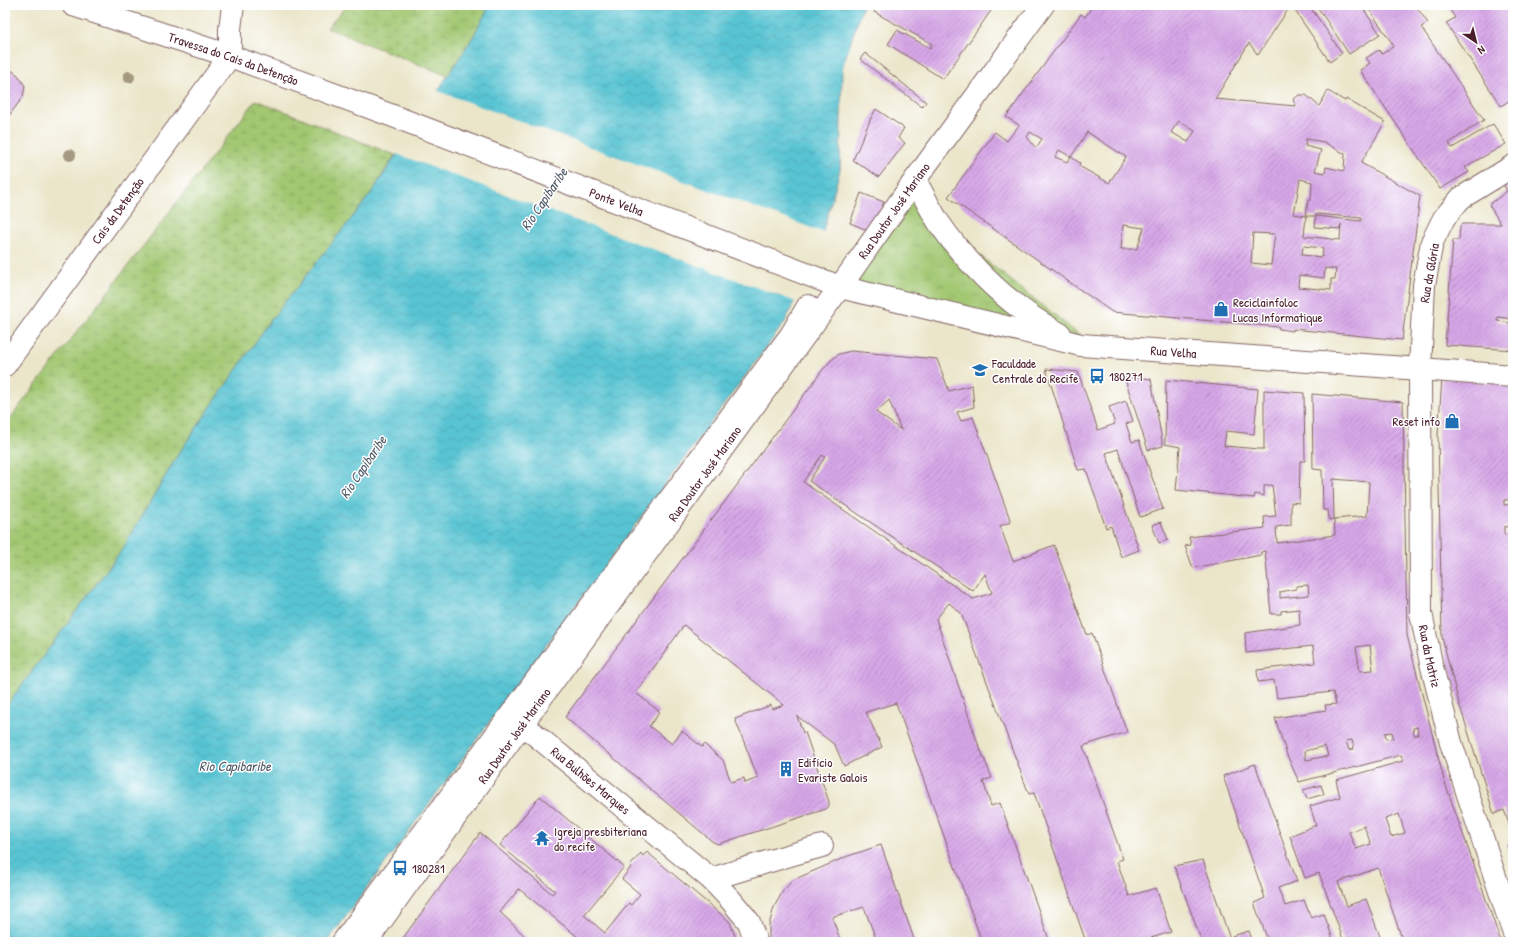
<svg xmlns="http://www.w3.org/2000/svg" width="1518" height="947" font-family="'Patrick Hand',sans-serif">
  <defs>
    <pattern id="wetland-marsh" width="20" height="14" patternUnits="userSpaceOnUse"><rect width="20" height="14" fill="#a2c872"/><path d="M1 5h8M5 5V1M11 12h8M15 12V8" fill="none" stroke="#8dab63"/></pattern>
    <pattern id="park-tufts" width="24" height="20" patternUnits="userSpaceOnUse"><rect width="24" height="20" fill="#a2c872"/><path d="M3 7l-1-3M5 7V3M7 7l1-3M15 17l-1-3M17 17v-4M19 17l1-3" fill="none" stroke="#8dab63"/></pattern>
    <pattern id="water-waves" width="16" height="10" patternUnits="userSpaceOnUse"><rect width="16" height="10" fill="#59c4d3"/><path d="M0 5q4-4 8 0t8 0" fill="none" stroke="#4fa8b5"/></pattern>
    <pattern id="building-hatch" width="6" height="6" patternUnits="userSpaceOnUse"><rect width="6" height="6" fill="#d7a7e8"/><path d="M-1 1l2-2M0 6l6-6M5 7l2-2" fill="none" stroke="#b087bc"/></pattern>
  </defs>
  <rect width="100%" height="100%" fill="#fff"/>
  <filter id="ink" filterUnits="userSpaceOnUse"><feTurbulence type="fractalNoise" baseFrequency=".025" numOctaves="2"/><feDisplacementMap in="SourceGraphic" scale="8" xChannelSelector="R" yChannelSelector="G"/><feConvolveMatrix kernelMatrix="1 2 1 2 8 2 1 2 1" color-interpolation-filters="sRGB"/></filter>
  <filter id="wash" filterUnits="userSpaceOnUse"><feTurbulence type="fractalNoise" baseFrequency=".012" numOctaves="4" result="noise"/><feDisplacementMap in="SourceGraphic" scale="16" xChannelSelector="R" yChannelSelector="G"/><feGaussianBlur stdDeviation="0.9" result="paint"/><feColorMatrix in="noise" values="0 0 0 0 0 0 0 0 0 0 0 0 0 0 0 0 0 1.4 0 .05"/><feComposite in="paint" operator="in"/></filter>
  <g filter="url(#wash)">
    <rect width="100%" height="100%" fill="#ebe6ca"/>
    <!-- wetland -->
    <g fill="url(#wetland-marsh)" stroke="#76744e">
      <path d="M347 5H490L473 37 448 76 327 28Z"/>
      <path d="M256 100 395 155 370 195 270 321 179 453 123 548 5 708V425Z"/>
    </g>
    <!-- park -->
    <path fill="url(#park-tufts)" stroke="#76744e" d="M905 196 1082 337 840 287Z"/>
    <!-- water -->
    <path fill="url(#water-waves)" stroke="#52727f" d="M490 5H863L842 68 840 170 818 249 785 322 327 942H5V708L123 548 179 453 270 321 370 195 473 37Z"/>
    <!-- pier -->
    <path fill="#ebe6ca" d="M435 90 825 233 820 250 796 302 394 153Z"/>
    <g id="blocks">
      <!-- building -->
      <g fill="url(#building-hatch)" fill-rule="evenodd">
        <path d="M878 5H995L943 79 888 44 897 30 930 48 932 44 874 12Z"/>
        <path d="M1093 5H1291L1258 55 1249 43 1215 99 1296 106 1293 100 1299 95H1306L1319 106 1328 91 1345 101 1346 99 1385 122 1361 163 1420 196 1402 340 1293 329V331L1279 329V327L1112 312 948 197 995 132 1007 141 1019 125 1006 117 1081 14 1085 17ZM1179 121 1195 131 1188 142 1171 132ZM1030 132 1042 139 1036 148 1027 137ZM1087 132 1126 157 1109 183 1079 166 1080 163 1071 157 1067 162 1055 157 1059 150 1071 157ZM1306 139 1324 142 1345 154 1344 171 1326 167 1325 173 1315 171 1321 150 1305 146ZM1300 179 1312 182 1311 200H1308L1306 216H1316L1315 227 1340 229 1341 224 1340 240 1304 236 1306 216 1294 214ZM1317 214 1361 218V221L1316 216ZM1123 225 1144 228 1137 249H1121ZM1253 233 1275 234 1271 265 1251 263ZM1303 246 1323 248 1322 257 1302 255ZM1325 268 1336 269 1335 279H1331V290L1298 287 1299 275 1324 278Z"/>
        <path d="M1291 5H1309L1342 53 1330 62Z"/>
        <path d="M1316 5H1361L1380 34 1349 54Z"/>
        <path d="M1366 5H1415L1428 23 1421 27 1484 120 1449 143 1452 148 1493 124 1506 144 1465 167 1469 172 1440 189 1360 70 1370 63 1366 58 1379 50 1382 54 1394 46Z"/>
        <path d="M1447 5H1513V98L1501 106 1446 23 1455 18Z"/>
        <path d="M865 53 926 102 922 107 860 59Z"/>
        <path d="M5 66 18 75 25 86 23 97 5 121Z"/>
        <path d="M876 109 904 128 898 138 905 143 879 177 853 160 871 118Z"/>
        <path d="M1513 175V319L1498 317 1497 321 1513 323V350L1445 345 1453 240H1459L1460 226 1462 224H1501L1489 205 1507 191 1502 182Z"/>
        <path d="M861 193 884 202 872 232 850 223Z"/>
        <path d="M851 351 937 359 949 391 972 385 974 407 957 412 961 421 973 417 1011 522 1000 526 1013 561 1054 545 1087 635 1092 633 1127 732 1083 746 1123 859 1117 861 1129 896 1156 888 1171 932 1151 938 1152 942H1086L1034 793 1029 794 961 613 949 603 936 619 977 741 992 778 983 781 991 806 1000 803 1050 942H982L896 703 866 712 882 747 844 766 835 745 797 716 803 733 805 732 829 802V806L826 809 718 844 713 842 565 717 821 372 831 360 839 354ZM889 400 901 430 876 412ZM822 455 825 457 809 481 973 591 985 574 992 593 973 599 803 482ZM684 625 784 705 772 709 771 705 735 719 758 778 745 783 744 778 731 782 723 760 704 744 702 747 682 731 672 744 649 726 660 712 636 693Z"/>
        <path d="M1046 369 1078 372 1098 430 1115 424 1109 407 1126 401 1133 421 1126 424 1132 442 1139 440 1163 509 1140 517 1118 449 1106 453 1139 550 1121 557 1111 526 1106 528 1086 469 1078 470Z"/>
        <path d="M1124 376 1151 379 1163 446 1148 450Z"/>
        <path d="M1442 378 1513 385V500H1504V505L1513 504V526L1504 527V535L1513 534V835L1504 810 1494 814 1458 700 1442 637 1438 435Z"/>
        <path d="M1166 380 1258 389 1254 434 1226 431 1224 446 1259 449H1264V390L1304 393 1305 461H1300L1299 503 1291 502V525L1276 527 1277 543 1335 535 1334 519 1367 516 1369 482 1333 479 1334 519 1329 520 1328 510H1323L1322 470 1313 469 1312 394 1403 402 1407 635 1444 780 1501 942H1403L1378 868 1338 882 1347 906 1366 899 1382 942H1344L1319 873 1305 878 1290 836 1316 825 1310 806 1340 797 1336 780 1403 761 1401 755 1299 782 1287 755 1275 718 1326 710 1325 705 1336 704 1333 692 1277 698 1274 680 1258 682 1257 670 1315 663 1313 646 1246 653 1245 633 1300 625 1299 609 1281 611V614H1271L1265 551 1261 552V555L1193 568 1185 546 1191 545 1189 537 1265 528 1264 517 1276 516 1272 485 1264 486V496L1255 494 1254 498 1176 490 1180 447 1165 444ZM1308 585 1309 595 1280 598V592L1296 589V586ZM1370 645 1373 670 1360 671 1356 647ZM1417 727 1418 735H1414L1413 728ZM1392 732 1393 738 1386 739 1385 733ZM1352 740 1354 749 1349 750 1346 741ZM1325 746 1328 756 1306 760 1305 751ZM1399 814 1405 833 1391 837 1385 819ZM1364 826 1371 844 1356 849 1349 832Z"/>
        <path d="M1161 522 1168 540 1159 543 1152 525Z"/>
        <path d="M1255 764 1297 881 1278 888 1285 906 1304 900 1311 918 1324 914 1334 942H1257L1267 938 1254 903 1265 898 1223 776Z"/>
        <path d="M1321 785 1324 794 1307 799 1303 790Z"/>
        <path d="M540 796 624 867 584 915 605 933 629 903 631 905 640 894 622 879 631 867 630 866 641 853 643 856 647 852 730 922 737 942H584L519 889 500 912 531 942H400L480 833 552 894 555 891 500 845Z"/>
        <path d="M1513 843V862L1507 845Z"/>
        <path d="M881 845 915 942H877L864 907 832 917 841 942H769V925L774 907 783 891 793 880 848 856Z"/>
        <path d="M1203 860 1231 942H1202L1174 866Z"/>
        <path d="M1249 931 1253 942H1234L1232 936Z"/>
      </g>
    </g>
  </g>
  <g filter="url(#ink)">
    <use href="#blocks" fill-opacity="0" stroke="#826563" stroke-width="1"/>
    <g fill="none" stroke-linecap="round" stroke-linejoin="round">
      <defs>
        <g id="street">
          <path id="s1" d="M5 365 230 56V29L233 5"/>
          <path d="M1420 369 1513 376"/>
          <path id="s2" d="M522 724 711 879 730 899 749 922 756 942"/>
          <path d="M711 879C748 868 785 856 822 846"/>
          <path d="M343 942 791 335 808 306"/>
        </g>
        <g id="secondary">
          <path id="s3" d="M73 5 230 56 393 116 840 287 1081 345 1420 369"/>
          <path id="s4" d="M1513 166 1461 198 1444 218 1432 242 1424 285 1420 369 1421 613 1431 663 1451 743 1513 931"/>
          <path d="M915 180C923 194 930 209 939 223 970 268 1012 308 1060 334"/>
          <path id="s5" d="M366 942 522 724 840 287 915 180 1043 5"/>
        </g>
      </defs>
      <!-- street casing -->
      <use href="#street" stroke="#826563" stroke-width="24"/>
      <!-- secondary casing -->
      <use href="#secondary" stroke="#826563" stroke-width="24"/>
      <!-- street -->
      <use href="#street" stroke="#fff" stroke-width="22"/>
      <!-- secondary -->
      <use href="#secondary" stroke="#fff" stroke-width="22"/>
    </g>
    <!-- trees -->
    <g fill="#a49980">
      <circle cx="129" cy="77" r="6"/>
      <circle cx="70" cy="155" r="6"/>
    </g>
  </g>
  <!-- icons -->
  <defs>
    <symbol id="shop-bare" viewBox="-9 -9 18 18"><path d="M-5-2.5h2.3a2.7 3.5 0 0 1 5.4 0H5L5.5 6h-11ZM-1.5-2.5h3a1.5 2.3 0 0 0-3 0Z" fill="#1f6fb2" stroke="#fff" stroke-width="2.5" paint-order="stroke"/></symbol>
    <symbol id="university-bare" viewBox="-9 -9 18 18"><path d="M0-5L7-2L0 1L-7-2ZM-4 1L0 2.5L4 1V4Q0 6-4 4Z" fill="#1f6fb2" stroke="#fff" stroke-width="2.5" paint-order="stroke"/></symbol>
    <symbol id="bus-bare" viewBox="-9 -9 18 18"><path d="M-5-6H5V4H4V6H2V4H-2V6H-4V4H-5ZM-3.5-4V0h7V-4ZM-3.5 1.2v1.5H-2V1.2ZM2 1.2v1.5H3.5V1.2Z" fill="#1f6fb2" stroke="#fff" stroke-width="2.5" paint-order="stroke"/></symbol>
    <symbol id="building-bare" viewBox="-9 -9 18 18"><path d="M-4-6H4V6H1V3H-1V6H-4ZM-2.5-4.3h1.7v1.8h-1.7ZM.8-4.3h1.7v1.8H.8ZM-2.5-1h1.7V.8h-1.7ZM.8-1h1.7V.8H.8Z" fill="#1f6fb2" stroke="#fff" stroke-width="2.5" paint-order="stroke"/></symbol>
    <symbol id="temple-bare" viewBox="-9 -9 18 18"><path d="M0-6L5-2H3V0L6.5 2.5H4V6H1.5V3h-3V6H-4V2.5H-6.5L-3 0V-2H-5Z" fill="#1f6fb2" stroke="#fff" stroke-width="2.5" paint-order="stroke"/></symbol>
  </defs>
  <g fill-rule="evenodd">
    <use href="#shop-bare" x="1210" y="298" width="22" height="22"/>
    <use href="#university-bare" x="969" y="359" width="22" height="22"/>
    <use href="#bus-bare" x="1086" y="365" width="22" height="22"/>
    <use href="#shop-bare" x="1441" y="410" width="22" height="22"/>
    <use href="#building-bare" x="775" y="758" width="22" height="22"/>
    <use href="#temple-bare" x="531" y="827" width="22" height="22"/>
    <use href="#bus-bare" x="389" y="857" width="22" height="22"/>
  </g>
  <g text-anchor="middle" stroke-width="3" stroke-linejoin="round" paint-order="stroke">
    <!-- street labels -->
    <g font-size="13" fill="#4a1f2b" stroke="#fff">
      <text dy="5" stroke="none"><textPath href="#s3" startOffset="169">Travessa do Cais da Detenção</textPath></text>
      <text dy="5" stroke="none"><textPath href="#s3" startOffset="578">Ponte Velha</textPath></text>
      <text dy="5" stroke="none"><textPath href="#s1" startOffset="191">Cais da Detenção</textPath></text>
      <text dy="5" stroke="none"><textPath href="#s5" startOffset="902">Rua Doutor José Mariano</textPath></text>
      <text transform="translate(1429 273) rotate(-80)" y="5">Rua da Glória</text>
      <text dy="5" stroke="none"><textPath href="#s3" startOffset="1158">Rua Velha</textPath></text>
      <text dy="5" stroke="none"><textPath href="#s5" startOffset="578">Rua Doutor José Mariano</textPath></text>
      <text dy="5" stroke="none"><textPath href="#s4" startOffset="530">Rua da Matriz</textPath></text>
      <text dy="5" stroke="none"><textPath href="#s5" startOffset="254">Rua Doutor José Mariano</textPath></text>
      <text dy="5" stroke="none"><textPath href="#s2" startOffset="89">Rua Bulhões Marques</textPath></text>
    </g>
    <!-- poi labels -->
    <g font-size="13" fill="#4a1f2b" stroke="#fff" text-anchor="start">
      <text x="1233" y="307">Reciclainfoloc<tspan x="1233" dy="15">Lucas Informatique</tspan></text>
      <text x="992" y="368">Faculdade<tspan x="992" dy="15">Centrale do Recife</tspan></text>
      <text x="1109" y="381">180271</text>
      <text x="1440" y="426" text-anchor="end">Reset info</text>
      <text x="798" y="767">Edifício<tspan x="798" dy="15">Evariste Galois</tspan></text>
      <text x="554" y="836">Igreja presbiteriana<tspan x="554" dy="15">do recife</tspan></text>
      <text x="412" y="873">180281</text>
    </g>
    <!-- water labels -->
    <g font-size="14" font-style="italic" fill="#4f5966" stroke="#fff">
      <text transform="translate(544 199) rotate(-56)" y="5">Rio Capibaribe</text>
      <text transform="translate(363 467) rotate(-56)" y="5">Rio Capibaribe</text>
      <text x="235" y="771">Rio Capibaribe</text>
    </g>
  </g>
  <!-- margin -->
  <rect width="1518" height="947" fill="none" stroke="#fff" stroke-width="20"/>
  <!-- north arrow -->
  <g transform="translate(1476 42) rotate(145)" stroke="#ffffff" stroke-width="3" paint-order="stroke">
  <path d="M0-3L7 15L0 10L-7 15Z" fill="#4a1f2b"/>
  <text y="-6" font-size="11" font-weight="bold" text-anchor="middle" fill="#4a1f2b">N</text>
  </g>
</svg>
